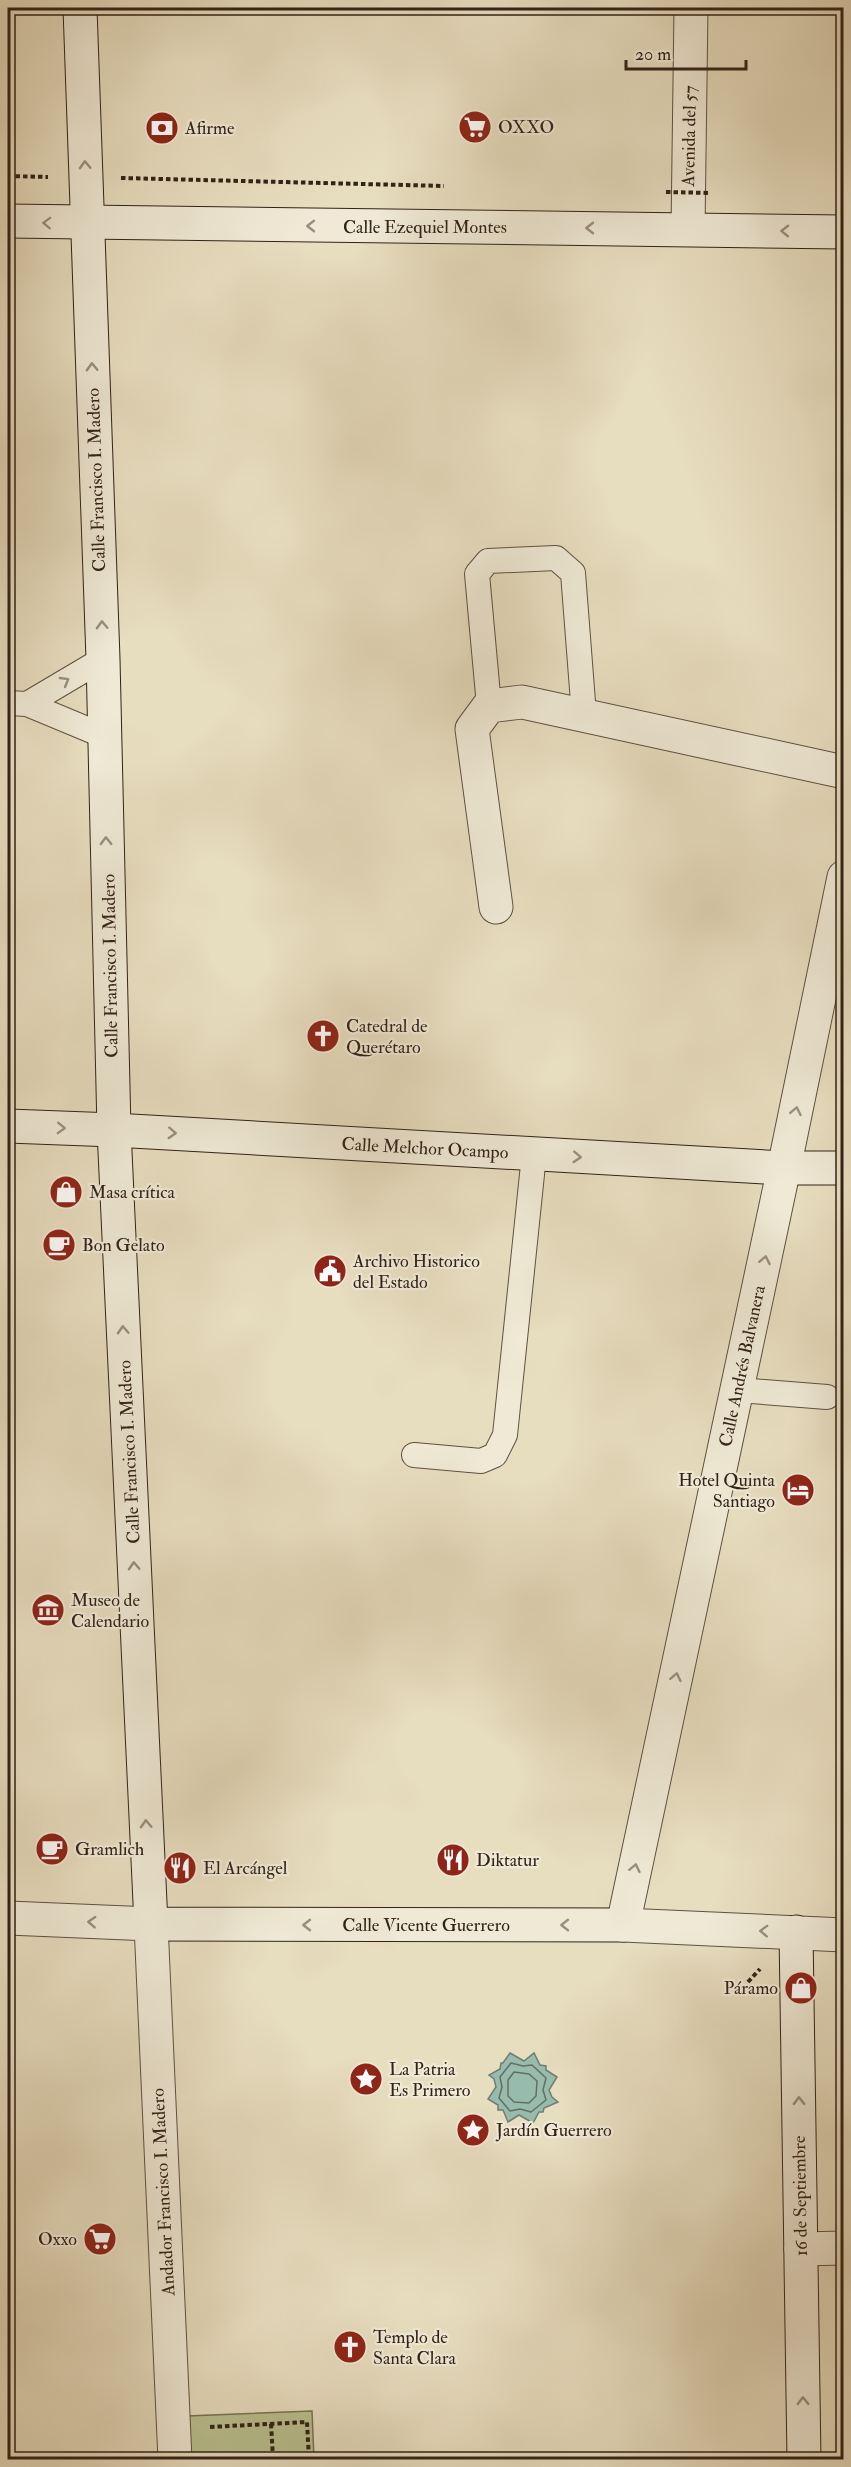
<svg xmlns="http://www.w3.org/2000/svg" width="851" height="2467" font-family="'IM FELL Double Pica',serif">
  <rect width="100%" height="100%" fill="#e7ddbf"/>
  <filter id="stains"><feTurbulence type="fractalNoise" baseFrequency=".00333" numOctaves="4"/><feColorMatrix values="0 0 0 0 .2 0 0 0 0 .09 0 0 0 0 .02 0 0 0 .5 -.17"/></filter>
  <radialGradient id="worn" r=".72"><stop offset=".6" stop-color="#630" stop-opacity="0"/><stop offset="1" stop-color="#630" stop-opacity=".3"/></radialGradient>
  <!-- green -->
  <path fill="#b9c08f" stroke="#767154" stroke-width="1.5" d="M312 2411 314 2459H189L187 2416Z"/>
  <!-- water -->
  <path fill="#97bcae" stroke="#6f7e72" stroke-width="1.5" d="M510 2053 524 2061 534 2053 540 2065 546 2066V2070L557 2077 549 2090 552 2097 558 2102 544 2108 543 2112H539L533 2123 519 2115 508 2122 503 2110H498V2105L488 2099 496 2087 494 2079 489 2075 500 2069 501 2063H503Z"/>
  <g fill="none" stroke-linecap="round" stroke-linejoin="round">
    <!-- shore -->
    <g stroke="#646f63" stroke-width="1.5">
      <path d="M511 2063 523 2066 532 2065 546 2078 543 2090 546 2100 531 2112 520 2109 510 2111 499 2098 502 2087 500 2077Z"/>
      <path d="M514 2072 529 2074 537 2081 536 2096 529 2103 514 2102 508 2096V2080Z"/>
    </g>
    <defs>
      <g id="lane">
        <path d="M8 703 27 704 104 736"/>
        <path d="M27 704 103 659"/>
        <path d="M489 706 477 574 488 561 556 558 573 573 584 715"/>
        <path d="M738 1390 827 1397"/>
        <path d="M414 1455 481 1461 495 1455 505 1435 534 1155"/>
      </g>
      <g id="street">
        <path d="M688 229 691 8"/>
        <path d="M844 877 784 1168 623 1925 844 1935"/>
        <path d="M496 907 472 729 489 706 522 702 844 772"/>
        <path d="M8 1918 151 1924 175 2460"/>
        <path d="M801 2249 844 2248"/>
      </g>
      <g id="secondary">
        <path d="M80 8 103 659 114 1130 151 1924 623 1925"/>
        <path d="M8 221 844 232"/>
        <path d="M8 1126 114 1130 784 1168H844"/>
        <path d="M796 1932 804 2460"/>
      </g>
    </defs>
    <!-- lane casing -->
    <use href="#lane" stroke="#5f5142" stroke-width="26"/>
    <!-- street casing -->
    <use href="#street" stroke="#5f5142" stroke-width="35"/>
    <!-- secondary casing -->
    <use href="#secondary" stroke="#322218" stroke-width="35"/>
    <!-- path -->
    <g stroke="#322218" stroke-width="4" stroke-dasharray="4.5 3" stroke-linecap="butt">
      <path d="M8 176 48 177"/>
      <path d="M121 178 444 186"/>
      <path d="M748 1982 760 1969"/>
      <path d="M271 2424 273 2458"/>
      <path d="M210 2427 307 2422 309 2460"/>
      <path d="M264 2460H279"/>
    </g>
    <!-- lane -->
    <use href="#lane" stroke="#efe9d5" stroke-width="24"/>
    <!-- street -->
    <use href="#street" stroke="#efe9d5" stroke-width="33"/>
    <!-- secondary -->
    <use href="#secondary" stroke="#efe9d5" stroke-width="33"/>
    <!-- path-bridge -->
    <path stroke="#322218" stroke-width="4" stroke-dasharray="4.5 3" stroke-linecap="butt" d="M666 192 711 193"/>
  </g>
  <!-- one-way arrows -->
  <defs><path id="oneway-chevron" d="M-2-3.5L2.5 0L-2 3.5" fill="none" stroke-width="1.6" stroke-linecap="round" stroke-linejoin="round" transform="scale(1.5)"/></defs>
  <g stroke="#9a8f80">
    <use href="#oneway-chevron" transform="translate(85 165) rotate(-92)"/>
    <use href="#oneway-chevron" transform="translate(47 223) rotate(-178)"/>
    <use href="#oneway-chevron" transform="translate(311 226) rotate(-180)"/>
    <use href="#oneway-chevron" transform="translate(590 228) rotate(-180)"/>
    <use href="#oneway-chevron" transform="translate(785 231) rotate(-179)"/>
    <use href="#oneway-chevron" transform="translate(92 367) rotate(-92)"/>
    <use href="#oneway-chevron" transform="translate(102 625) rotate(-92)"/>
    <use href="#oneway-chevron" transform="translate(65 681) rotate(-30)"/>
    <use href="#oneway-chevron" transform="translate(106 841) rotate(-91)"/>
    <use href="#oneway-chevron" transform="translate(796 1111) rotate(-79)"/>
    <use href="#oneway-chevron" transform="translate(61 1128) rotate(2)"/>
    <use href="#oneway-chevron" transform="translate(172 1133) rotate(3)"/>
    <use href="#oneway-chevron" transform="translate(577 1157) rotate(3)"/>
    <use href="#oneway-chevron" transform="translate(765 1260) rotate(-78)"/>
    <use href="#oneway-chevron" transform="translate(123 1330) rotate(-93)"/>
    <use href="#oneway-chevron" transform="translate(134 1566) rotate(-93)"/>
    <use href="#oneway-chevron" transform="translate(676 1677) rotate(-78)"/>
    <use href="#oneway-chevron" transform="translate(146 1824) rotate(-93)"/>
    <use href="#oneway-chevron" transform="translate(635 1868) rotate(-78)"/>
    <use href="#oneway-chevron" transform="translate(92 1922) rotate(-177)"/>
    <use href="#oneway-chevron" transform="translate(307 1925) rotate(-180)"/>
    <use href="#oneway-chevron" transform="translate(565 1925) rotate(-180)"/>
    <use href="#oneway-chevron" transform="translate(764 1931) rotate(-178)"/>
    <use href="#oneway-chevron" transform="translate(799 2101) rotate(-91)"/>
    <use href="#oneway-chevron" transform="translate(803 2401) rotate(-91)"/>
  </g>
  <!-- icons -->
  <defs>
    <symbol id="supermarket-disc" viewBox="-11 -11 22 22"><circle r="9.5" fill="#8f2418" stroke="#efe9d5"/><path d="M-6-5.5h2.5l.6 2H6L4.5 2H-2.5L-4.4-4H-6ZM-1.5 3.2a1.3 1.3 0 1 0 .1 0ZM3 3.2a1.3 1.3 0 1 0 .1 0Z" fill="#fff"/></symbol>
    <symbol id="bank-disc" viewBox="-11 -11 22 22"><circle r="9.5" fill="#8f2418" stroke="#efe9d5"/><path d="M-6-4H6V4H-6ZM0-2.3a2.3 2.3 0 1 0 0 4.6a2.3 2.3 0 1 0 0-4.6Z" fill="#fff"/></symbol>
    <symbol id="church-disc" viewBox="-11 -11 22 22"><circle r="9.5" fill="#8f2418" stroke="#efe9d5"/><path d="M-1.2-6h2.4v3.5h3.3v2.4h-3.3V6h-2.4V-.1h-3.3v-2.4h3.3Z" fill="#fff"/></symbol>
    <symbol id="shop-disc" viewBox="-11 -11 22 22"><circle r="9.5" fill="#8f2418" stroke="#efe9d5"/><path d="M-5-2.5h2.3a2.7 3.5 0 0 1 5.4 0H5L5.5 6h-11ZM-1.5-2.5h3a1.5 2.3 0 0 0-3 0Z" fill="#fff"/></symbol>
    <symbol id="cafe-disc" viewBox="-11 -11 22 22"><circle r="9.5" fill="#8f2418" stroke="#efe9d5"/><path d="M-5.5-4.5H6V0H3Q3 3.5 0 3.5H-2.5Q-5.5 3.5-5.5 0ZM3-3.2v2h1.7v-2ZM-6 4.5H4V6H-6Z" fill="#fff"/></symbol>
    <symbol id="civic-disc" viewBox="-11 -11 22 22"><circle r="9.5" fill="#8f2418" stroke="#efe9d5"/><path d="M-.6-6.5H3V-4.5H.6V-3L4-1V1h2V6H-6V1h2V-1L-.6-3ZM-1.2 2.5V6h2.4V2.5Z" fill="#fff"/></symbol>
    <symbol id="hotel-disc" viewBox="-11 -11 22 22"><circle r="9.5" fill="#8f2418" stroke="#efe9d5"/><path d="M-6-4.5h1.5V1H6V5H4.5V3h-9V5H-6ZM-4 0a1.8 1.8 0 1 1 3.6 0ZM.5 0V-2.5h3Q6-2.5 6 0Z" fill="#fff"/></symbol>
    <symbol id="museum-disc" viewBox="-11 -11 22 22"><circle r="9.5" fill="#8f2418" stroke="#efe9d5"/><path d="M0-6L6-3V-2H-6V-3ZM-5-1h2V3h-2ZM-1-1h2V3h-2ZM3-1h2V3H3ZM-6 4H6V6H-6Z" fill="#fff"/></symbol>
    <symbol id="restaurant-disc" viewBox="-11 -11 22 22"><circle r="9.5" fill="#8f2418" stroke="#efe9d5"/><path d="M-5-6h1v4h1v-4h1v4h1v-4h1v5L-1.5 .5V6h-2V.5L-5-1ZM5-6V6H3V1.5H1.5Q1.5-4 5-6Z" fill="#fff"/></symbol>
    <symbol id="sight-disc" viewBox="-11 -11 22 22"><circle r="9.5" fill="#8f2418" stroke="#efe9d5"/><path d="M0-6L1.8-2.2L6-1.7L2.9 1.2L3.7 5.4L0 3.3L-3.7 5.4L-2.9 1.2L-6-1.7L-1.8-2.2Z" fill="#fff"/></symbol>
  </defs>
  <g fill-rule="evenodd">
    <use href="#supermarket-disc" x="456" y="108" width="38" height="38"/>
    <use href="#bank-disc" x="143" y="109" width="38" height="38"/>
    <use href="#church-disc" x="304" y="1017" width="38" height="38"/>
    <use href="#shop-disc" x="47" y="1173" width="38" height="38"/>
    <use href="#cafe-disc" x="40" y="1226" width="38" height="38"/>
    <use href="#civic-disc" x="311" y="1252" width="38" height="38"/>
    <use href="#hotel-disc" x="779" y="1471" width="38" height="38"/>
    <use href="#museum-disc" x="29" y="1591" width="38" height="38"/>
    <use href="#cafe-disc" x="33" y="1830" width="38" height="38"/>
    <use href="#restaurant-disc" x="434" y="1841" width="38" height="38"/>
    <use href="#restaurant-disc" x="161" y="1849" width="38" height="38"/>
    <use href="#shop-disc" x="782" y="1969" width="38" height="38"/>
    <use href="#sight-disc" x="347" y="2060" width="38" height="38"/>
    <use href="#sight-disc" x="454" y="2111" width="38" height="38"/>
    <use href="#supermarket-disc" x="81" y="2220" width="38" height="38"/>
    <use href="#church-disc" x="331" y="2328" width="38" height="38"/>
  </g>
  <g text-anchor="middle" stroke-width="4.5" stroke-linejoin="round" paint-order="stroke">
    <!-- poi labels -->
    <g font-size="18" fill="#322218" stroke="#efe9d5" text-anchor="start">
      <text x="498" y="133">OXXO</text>
      <text x="185" y="134">Afirme</text>
      <text x="346" y="1032">Catedral de<tspan x="346" dy="21">Querétaro</tspan></text>
      <text x="89" y="1198">Masa crítica</text>
      <text x="82" y="1251">Bon Gelato</text>
      <text x="353" y="1267">Archivo Historico<tspan x="353" dy="21">del Estado</tspan></text>
      <text x="775" y="1486" text-anchor="end">Hotel Quinta<tspan x="775" dy="21">Santiago</tspan></text>
      <text x="71" y="1606">Museo de<tspan x="71" dy="21">Calendario</tspan></text>
      <text x="75" y="1855">Gramlich</text>
      <text x="476" y="1866">Diktatur</text>
      <text x="203" y="1874">El Arcángel</text>
      <text x="778" y="1994" text-anchor="end">Páramo</text>
      <text x="389" y="2075">La Patria<tspan x="389" dy="21">Es Primero</tspan></text>
      <text x="496" y="2136">Jardín Guerrero</text>
      <text x="77" y="2245" text-anchor="end">Oxxo</text>
      <text x="373" y="2343">Templo de<tspan x="373" dy="21">Santa Clara</tspan></text>
    </g>
    <!-- street labels -->
    <g font-size="18" fill="#322218" stroke="#efe9d5">
      <text transform="translate(689 136) rotate(-89)" y="6">Avenida del 57</text>
      <text x="425" y="233">Calle Ezequiel Montes</text>
      <text transform="translate(96 480) rotate(-92)" y="6">Calle Francisco I. Madero</text>
      <text transform="translate(110 966) rotate(-91)" y="6">Calle Francisco I. Madero</text>
      <text transform="translate(425 1148) rotate(3)" y="6">Calle Melchor Ocampo</text>
      <text transform="translate(742 1366) rotate(-78)" y="6">Calle Andrés Balvanera</text>
      <text transform="translate(129 1452) rotate(-93)" y="6">Calle Francisco I. Madero</text>
      <text x="426" y="1931">Calle Vicente Guerrero</text>
      <text transform="translate(163 2192) rotate(-93)" y="6">Andador Francisco I. Madero</text>
      <text transform="translate(800 2196) rotate(-91)" y="6">16 de Septiembre</text>
    </g>
  </g>
  <!-- margin -->
  <rect width="851" height="2467" fill="none" stroke="#e7ddbf" stroke-width="30"/>
  <rect x="9" y="9" width="833" height="2449" fill="none" stroke="#322218" stroke-width="3"/>
  <rect x="15" y="15" width="821" height="2437" fill="none" stroke="#322218" stroke-width="1.5"/>
  <!-- scale -->
  <path d="M626 60v9h120v-9" fill="none" stroke="#322218" stroke-width="3"/>
  <text x="635" y="60" font-size="18" fill="#322218" stroke="#efe9d5" stroke-width="4.5" paint-order="stroke">20 m</text>
  <rect width="100%" height="100%" filter="url(#stains)"/>
  <rect width="100%" height="100%" fill="url(#worn)"/>
</svg>
